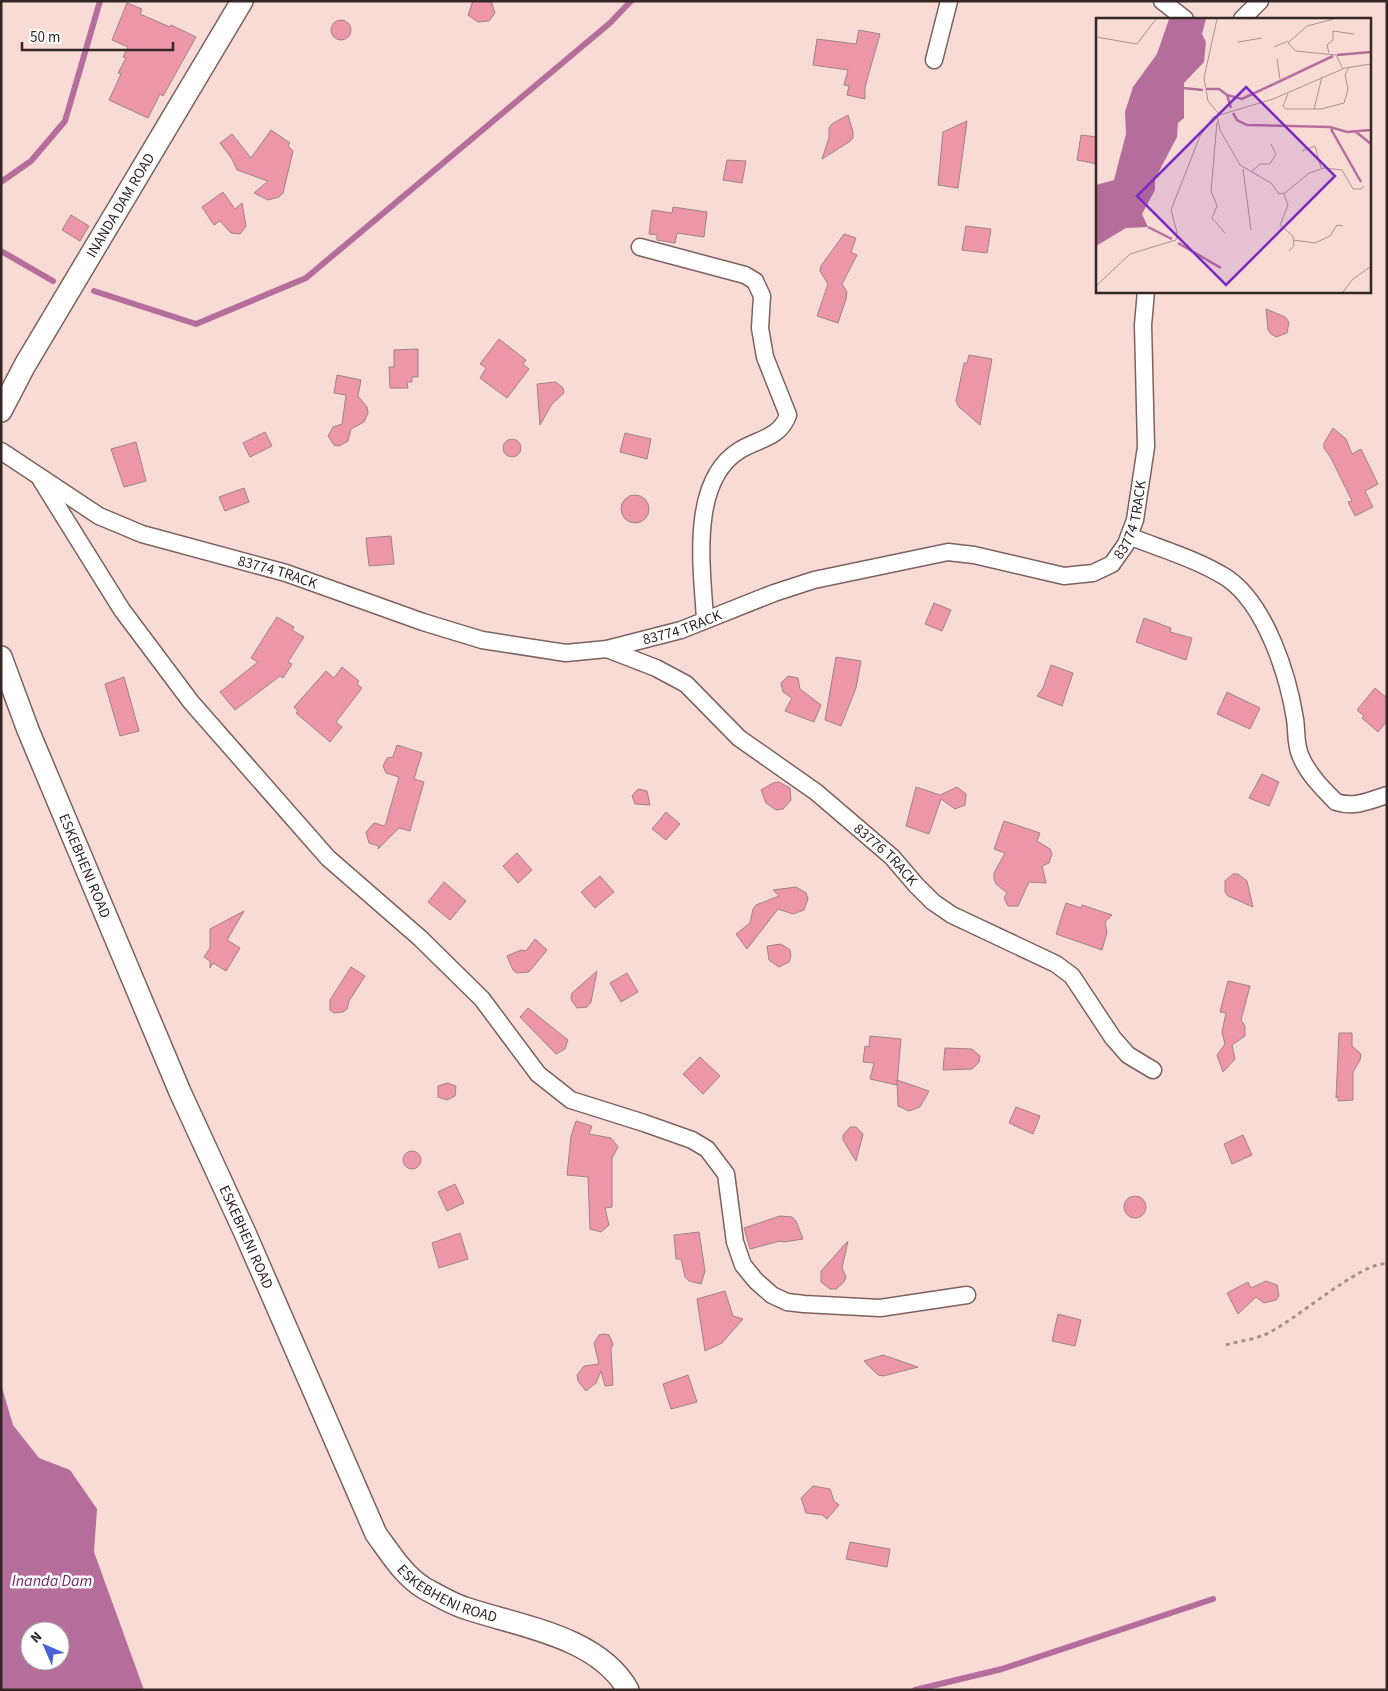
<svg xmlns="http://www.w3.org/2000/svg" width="1388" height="1691" font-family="'Source Sans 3',sans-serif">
  <rect width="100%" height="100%" fill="#f9dbd6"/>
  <!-- water -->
  <path fill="#b56e9c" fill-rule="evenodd" d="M1 1384 13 1425 39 1458 70 1470 97 1509 94 1552 144 1690H1ZM30 1631H60V1661H30Z"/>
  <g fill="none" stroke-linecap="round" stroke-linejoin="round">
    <!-- stream -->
    <g stroke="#b56e9c" stroke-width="6">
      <path d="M1 182 31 161 65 121 100 1"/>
      <path d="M1 251 53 281"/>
      <path d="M94 291 196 324 306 278 610 23 631 1"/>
      <path d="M915 1690 1002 1669 1213 1599"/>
    </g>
  </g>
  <!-- building -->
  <g fill="#ed96a9" stroke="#9e8388">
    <path d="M473 1H491L495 13 489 21 478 22 468 15Z"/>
    <path d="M127 3 142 9 140 14 170 27 171 25 196 37 163 96 160 94 148 118 109 100 121 74 118 73 126 58 123 57 128 47 112 40Z"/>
    <circle cx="341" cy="30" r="10"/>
    <path d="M859 30 880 34 865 87V99L847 95 849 86 844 85 848 70 813 65 817 39 856 44Z"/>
    <path d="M848 115 853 132V138L849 142 822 159 829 138V128L832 124Z"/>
    <path d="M967 121 958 188 938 185 943 132Z"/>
    <path d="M271 130 290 143 288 146 293 151 283 193 279 197 268 200 254 193 268 181 237 170 232 159 220 143 232 134 251 158Z"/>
    <path d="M1081 135 1097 137V164L1077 160Z"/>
    <path d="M727 160 746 161 742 183 723 180Z"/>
    <path d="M223 192 235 209 242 203 246 226 240 234 231 233 220 221 214 225 202 207Z"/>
    <path d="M673 207 707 212 704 237 677 233 675 243 657 240V235L649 234 652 210 672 213Z"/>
    <path d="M71 215 89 226 80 241 62 230Z"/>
    <path d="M966 226 991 229 987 253 962 250Z"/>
    <path d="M844 234 856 238 851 252 857 255 842 284 847 292 846 299 838 323 817 316 828 284 820 271 821 266Z"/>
    <path d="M1266 309 1285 317 1289 322 1287 333 1276 337 1271 334 1268 330Z"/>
    <path d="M499 339 526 360 523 364 529 369 507 398 480 378 486 368 480 364Z"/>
    <path d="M418 349V377H412V382H407L408 388H390L389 367H394V350Z"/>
    <path d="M969 355 992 359 980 425 959 407 956 401 964 363H967Z"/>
    <path d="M337 375 361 380 358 396 367 407 368 413 364 422 351 429 348 441 339 446 334 445 328 436 333 427 342 424 346 395 334 393Z"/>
    <path d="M556 382 563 388 564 393 552 404 540 425 537 384Z"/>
    <path d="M1333 428 1346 439 1352 454 1361 449 1378 484 1365 491 1373 507 1355 516 1348 502 1352 501 1331 458 1324 448V443Z"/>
    <path d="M265 432 272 446 250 457 243 443Z"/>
    <path d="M625 433 651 439 647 459 620 452Z"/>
    <circle cx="512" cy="448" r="9"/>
    <path d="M136 442 146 481 124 487 111 449Z"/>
    <path d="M244 488 249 502 225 511 219 497Z"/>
    <circle cx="635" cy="509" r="14"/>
    <path d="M391 536 394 564 369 566 366 538Z"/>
    <path d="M934 603 951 610 942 631 925 624Z"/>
    <path d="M277 617 294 627 292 630 304 637 288 662 292 664 283 678 280 676 235 710 220 692 258 662 251 658Z"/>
    <path d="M1144 618 1171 628 1170 632 1192 638 1186 660 1136 642Z"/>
    <path d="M836 657 861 661 856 688 841 726 825 720Z"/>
    <path d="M1051 665 1073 673 1062 706 1037 696 1043 688Z"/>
    <path d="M342 667 359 681 357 684 362 688 336 722 342 727 330 742 296 713 298 711 294 707 326 671 334 678Z"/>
    <path d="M788 676 798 678 800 689 821 705 814 722 785 711 792 698 783 692 781 683Z"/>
    <path d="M124 677 139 731 120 736 105 684Z"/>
    <path d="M1375 688 1387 698V721L1378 732 1362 718 1364 716 1357 710Z"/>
    <path d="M1227 692 1260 708 1250 729 1217 714Z"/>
    <path d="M397 745 422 753 414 779 424 782 410 831 399 828 378 849 379 846 369 843 366 832 374 823 385 826 399 777 386 773 383 766 387 758 393 757Z"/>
    <path d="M1262 774 1279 782 1269 806 1249 798Z"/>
    <path d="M779 782 790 788 791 800 783 809 776 810 766 803 761 790 773 783Z"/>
    <path d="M916 787 940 795 957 787 966 794 965 805 955 809 941 799 929 834 906 826Z"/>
    <path d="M638 789 647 791 650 805 635 804 632 796Z"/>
    <path d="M666 812 680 824 666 840 652 829Z"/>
    <path d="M1004 821 1040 833 1037 841 1050 849 1052 854 1049 863 1042 866 1046 883 1029 882 1018 906H1008L1004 898 1007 893 996 884 994 879V873L1005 853 994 849Z"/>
    <path d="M517 853 532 870 518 883 503 866Z"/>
    <path d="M1233 874H1238L1247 881 1253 907 1228 896 1225 892V881Z"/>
    <path d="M600 876 614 892 595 908 581 892Z"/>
    <path d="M444 882 466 901 450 920 428 902Z"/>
    <path d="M796 887 806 893 808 899 804 910 793 914 778 909 747 949 736 934 750 923 753 909 756 905 779 896 773 890Z"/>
    <path d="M1066 903 1081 908 1082 905 1112 915 1105 922 1107 932 1102 950 1056 934Z"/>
    <path d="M244 911 227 940 240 948 226 971 213 963 210 968V961L204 957 210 948V929Z"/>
    <path d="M535 939 547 950 529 972 517 973 513 970 507 956 521 950 526 951Z"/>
    <path d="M781 944 790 950 791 956 789 962 779 967 769 960 767 946Z"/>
    <path d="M351 967 365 976 349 1001 347 1009 343 1012 334 1013 330 1010V1000Z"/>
    <path d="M597 971 591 1002 587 1007 577 1008 571 999 572 993Z"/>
    <path d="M627 973 638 992 621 1002 610 983Z"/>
    <path d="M1228 981 1250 986 1241 1020 1245 1026V1036L1232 1045 1235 1059 1223 1072 1217 1055 1225 1044 1222 1032 1226 1013 1220 1012Z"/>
    <path d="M528 1008 568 1040 565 1049 556 1054 520 1017Z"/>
    <path d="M1339 1033H1352V1046L1361 1054 1360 1060 1353 1072V1100L1338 1101V1096L1336 1098Z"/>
    <path d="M870 1036 901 1039 897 1085 870 1079 874 1063 863 1062 865 1046 869 1047Z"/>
    <path d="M945 1048 972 1049 980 1056 979 1062 972 1069 943 1070Z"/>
    <path d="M700 1057 720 1076 703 1094 683 1074Z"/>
    <path d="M897 1080 929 1091 920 1107 909 1111 898 1106Z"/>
    <path d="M447 1083 456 1086 455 1096 447 1100 438 1097V1086Z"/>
    <path d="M1016 1107 1040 1116 1033 1134 1009 1123Z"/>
    <path d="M576 1121 592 1126 589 1134 611 1138 618 1147 612 1158V1207L605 1208 609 1225 601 1232 590 1229 588 1177 567 1175 571 1136Z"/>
    <path d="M850 1127H856L863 1134 856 1161 843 1140V1135Z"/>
    <path d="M1243 1135 1252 1155 1232 1164 1224 1144Z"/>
    <circle cx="412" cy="1160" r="9"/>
    <path d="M455 1184 464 1203 447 1211 438 1192Z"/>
    <circle cx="1135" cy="1207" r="11"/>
    <path d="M780 1216 792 1217 796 1221 803 1239 784 1242 780 1241 750 1249 744 1228Z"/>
    <path d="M699 1232 705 1271 701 1284 689 1281 685 1277 681 1259H676L674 1235Z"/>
    <path d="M460 1233 468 1259 439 1268 432 1243Z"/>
    <path d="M848 1241 842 1268 846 1277 844 1282 836 1289H830L821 1282V1271Z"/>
    <path d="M1266 1281 1277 1285 1279 1296 1276 1300 1264 1303 1256 1297 1238 1314 1227 1293 1248 1282 1251 1288Z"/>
    <path d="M725 1291 733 1316 743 1319 722 1343 705 1351 697 1299Z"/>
    <path d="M1058 1314 1081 1320 1075 1346 1052 1341Z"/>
    <path d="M604 1334 609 1335 613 1344 611 1349 613 1385 605 1386 601 1371 596 1383 586 1391 578 1381 577 1375 584 1366 599 1364 594 1343 599 1335Z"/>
    <path d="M883 1355 918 1367 883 1376 878 1375 864 1361Z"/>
    <path d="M688 1375 697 1402 671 1409 663 1384Z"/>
    <path d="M813 1486 830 1489 834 1501 839 1505 827 1519 822 1515 806 1513 801 1498Z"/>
    <path d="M850 1542 890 1549 887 1567 846 1559Z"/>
  </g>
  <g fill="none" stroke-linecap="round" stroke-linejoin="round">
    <defs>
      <g id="minor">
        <path d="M1162 1 1185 19"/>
        <path d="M1242 19 1260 1"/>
        <path d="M934 60 949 1"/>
        <path d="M640 247 745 275 755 281 762 296 760 328 765 357 788 415C780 438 758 439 740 450 689 481 702 568 705 619"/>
        <path id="s1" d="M1 451 99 516 142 534 286 573 423 622 482 640 566 653 607 649 681 630 774 593 814 580 948 552 974 555 1064 576 1093 573 1112 564 1126 544 1135 520 1146 447 1143 325 1146 291"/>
        <path d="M41 480 122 610 191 702 328 858 420 938 482 999 538 1074 571 1100 644 1123 692 1140 707 1149 726 1174 735 1242 743 1265 756 1281 772 1295 787 1302 804 1304 880 1308 967 1295"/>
        <path d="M1129 536C1161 549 1197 559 1227 578 1266 605 1288 675 1295 719 1297 732 1295 745 1301 757 1308 774 1323 789 1336 802 1354 808 1369 801 1387 795"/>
        <path id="s2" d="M607 649 656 668 686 684 739 738 816 792 892 857 916 885 933 902 952 915 1056 964 1072 976 1113 1038 1128 1055 1153 1070"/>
      </g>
      <g id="tertiary">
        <path id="s3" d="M1 411 25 365 242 1"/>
        <path id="s4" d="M1 657 28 730 180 1092 245 1233 376 1534C390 1553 404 1576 424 1588 437 1595 452 1604 465 1608 518 1626 598 1636 628 1690"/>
      </g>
    </defs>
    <!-- minor casing -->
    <use href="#minor" stroke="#7c625e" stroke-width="19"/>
    <!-- tertiary casing -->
    <use href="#tertiary" stroke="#7c625e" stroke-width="24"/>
    <!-- path -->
    <path stroke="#a7918d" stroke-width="3" stroke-dasharray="4 4" stroke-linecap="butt" d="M1226 1345C1238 1341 1252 1340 1264 1335 1292 1324 1362 1260 1387 1264"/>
    <!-- minor -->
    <use href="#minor" stroke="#fff" stroke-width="16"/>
    <!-- tertiary -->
    <use href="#tertiary" stroke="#fff" stroke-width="21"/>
  </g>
  <g text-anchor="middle" stroke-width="5" stroke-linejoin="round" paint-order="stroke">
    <!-- street labels -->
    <g font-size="15" fill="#322725" stroke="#fff">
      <text dy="5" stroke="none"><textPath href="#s3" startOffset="238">INANDA DAM ROAD</textPath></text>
      <text dy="5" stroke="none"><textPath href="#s1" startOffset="1220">83774 TRACK</textPath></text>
      <text dy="5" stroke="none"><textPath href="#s1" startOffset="305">83774 TRACK</textPath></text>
      <text dy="5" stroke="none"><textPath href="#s1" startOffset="725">83774 TRACK</textPath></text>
      <text dy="5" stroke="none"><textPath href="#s2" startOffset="350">83776 TRACK</textPath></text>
      <text dy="5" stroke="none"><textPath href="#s4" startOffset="225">ESKEBHENI ROAD</textPath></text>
      <text dy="5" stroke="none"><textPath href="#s4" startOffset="630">ESKEBHENI ROAD</textPath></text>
      <text dy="5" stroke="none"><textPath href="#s4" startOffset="1050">ESKEBHENI ROAD</textPath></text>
    </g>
    <!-- water labels -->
    <g font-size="16" font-style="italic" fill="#751f5c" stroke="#fff">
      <text x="52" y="1586">Inanda Dam</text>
    </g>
  </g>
  <!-- overview -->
  <g transform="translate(1096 18)">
    <rect width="275" height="275" fill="#f9dbd6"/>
    <path d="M73 1H110L106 16 110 24 108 44 88 65V100L82 105 81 119 59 161V172L46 196 52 209 30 210 0 228V167L18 162 30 116 29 94 37 69 61 36Z" fill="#b56e9c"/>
    <path fill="none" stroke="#b56e9c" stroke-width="2.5" d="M241 37 275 34M87 70 107 72M110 71H123L131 77 135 90M131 77 146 81 237 38M137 95 141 102 151 107 234 109 251 114 275 112M235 111 265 164M259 113 275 126M52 209 76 221M82 225 125 250"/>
    <path fill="none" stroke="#a9938f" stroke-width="1" d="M121 1 108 60 112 83 123 96M238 1 211 8 192 25 200 33 240 37 247 51M0 19 41 26 60 1M142 24 166 20M178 29 192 23M233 35 231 27 237 22V13L258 16M181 41 184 61M192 76 187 88 190 91H225L248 85 252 71 249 57 253 49M218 91 226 59M121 97 124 112 144 147 175 165 183 176 189 175 213 155 228 150 246 152 257 171H265L268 168M121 104 115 173 121 188 116 200 129 215M206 133 219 128 225 150M147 151 155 212M155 154 164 146H174L180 136 175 126M188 176 192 187 184 207 197 218 198 228 193 233M197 222 219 225 234 218 241 207 247 208M0 268 34 236 80 222 81 214 75 192 104 118 117 99 177 81 249 50 275 46M247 274 257 261 274 249"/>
    <path fill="#7b2cbf" fill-opacity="0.15" stroke="#7b2cbf" stroke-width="2.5" d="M150 69 239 158 130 267 41 178Z"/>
    <rect width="275" height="275" fill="none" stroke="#322725" stroke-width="2.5"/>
  </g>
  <!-- border -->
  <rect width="1388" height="1691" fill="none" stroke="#322725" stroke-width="5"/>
  <!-- north arrow -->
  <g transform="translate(45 1646) rotate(315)"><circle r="24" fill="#ffffff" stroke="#ada9a8"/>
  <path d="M0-4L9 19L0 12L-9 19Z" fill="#4861d5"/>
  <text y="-8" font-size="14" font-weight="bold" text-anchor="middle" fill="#322725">N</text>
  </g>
  <!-- scale -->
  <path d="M22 42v8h151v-8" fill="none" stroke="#322725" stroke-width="2.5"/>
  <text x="30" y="42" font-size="15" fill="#322725" stroke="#ffffff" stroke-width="4" paint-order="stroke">50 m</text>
</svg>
